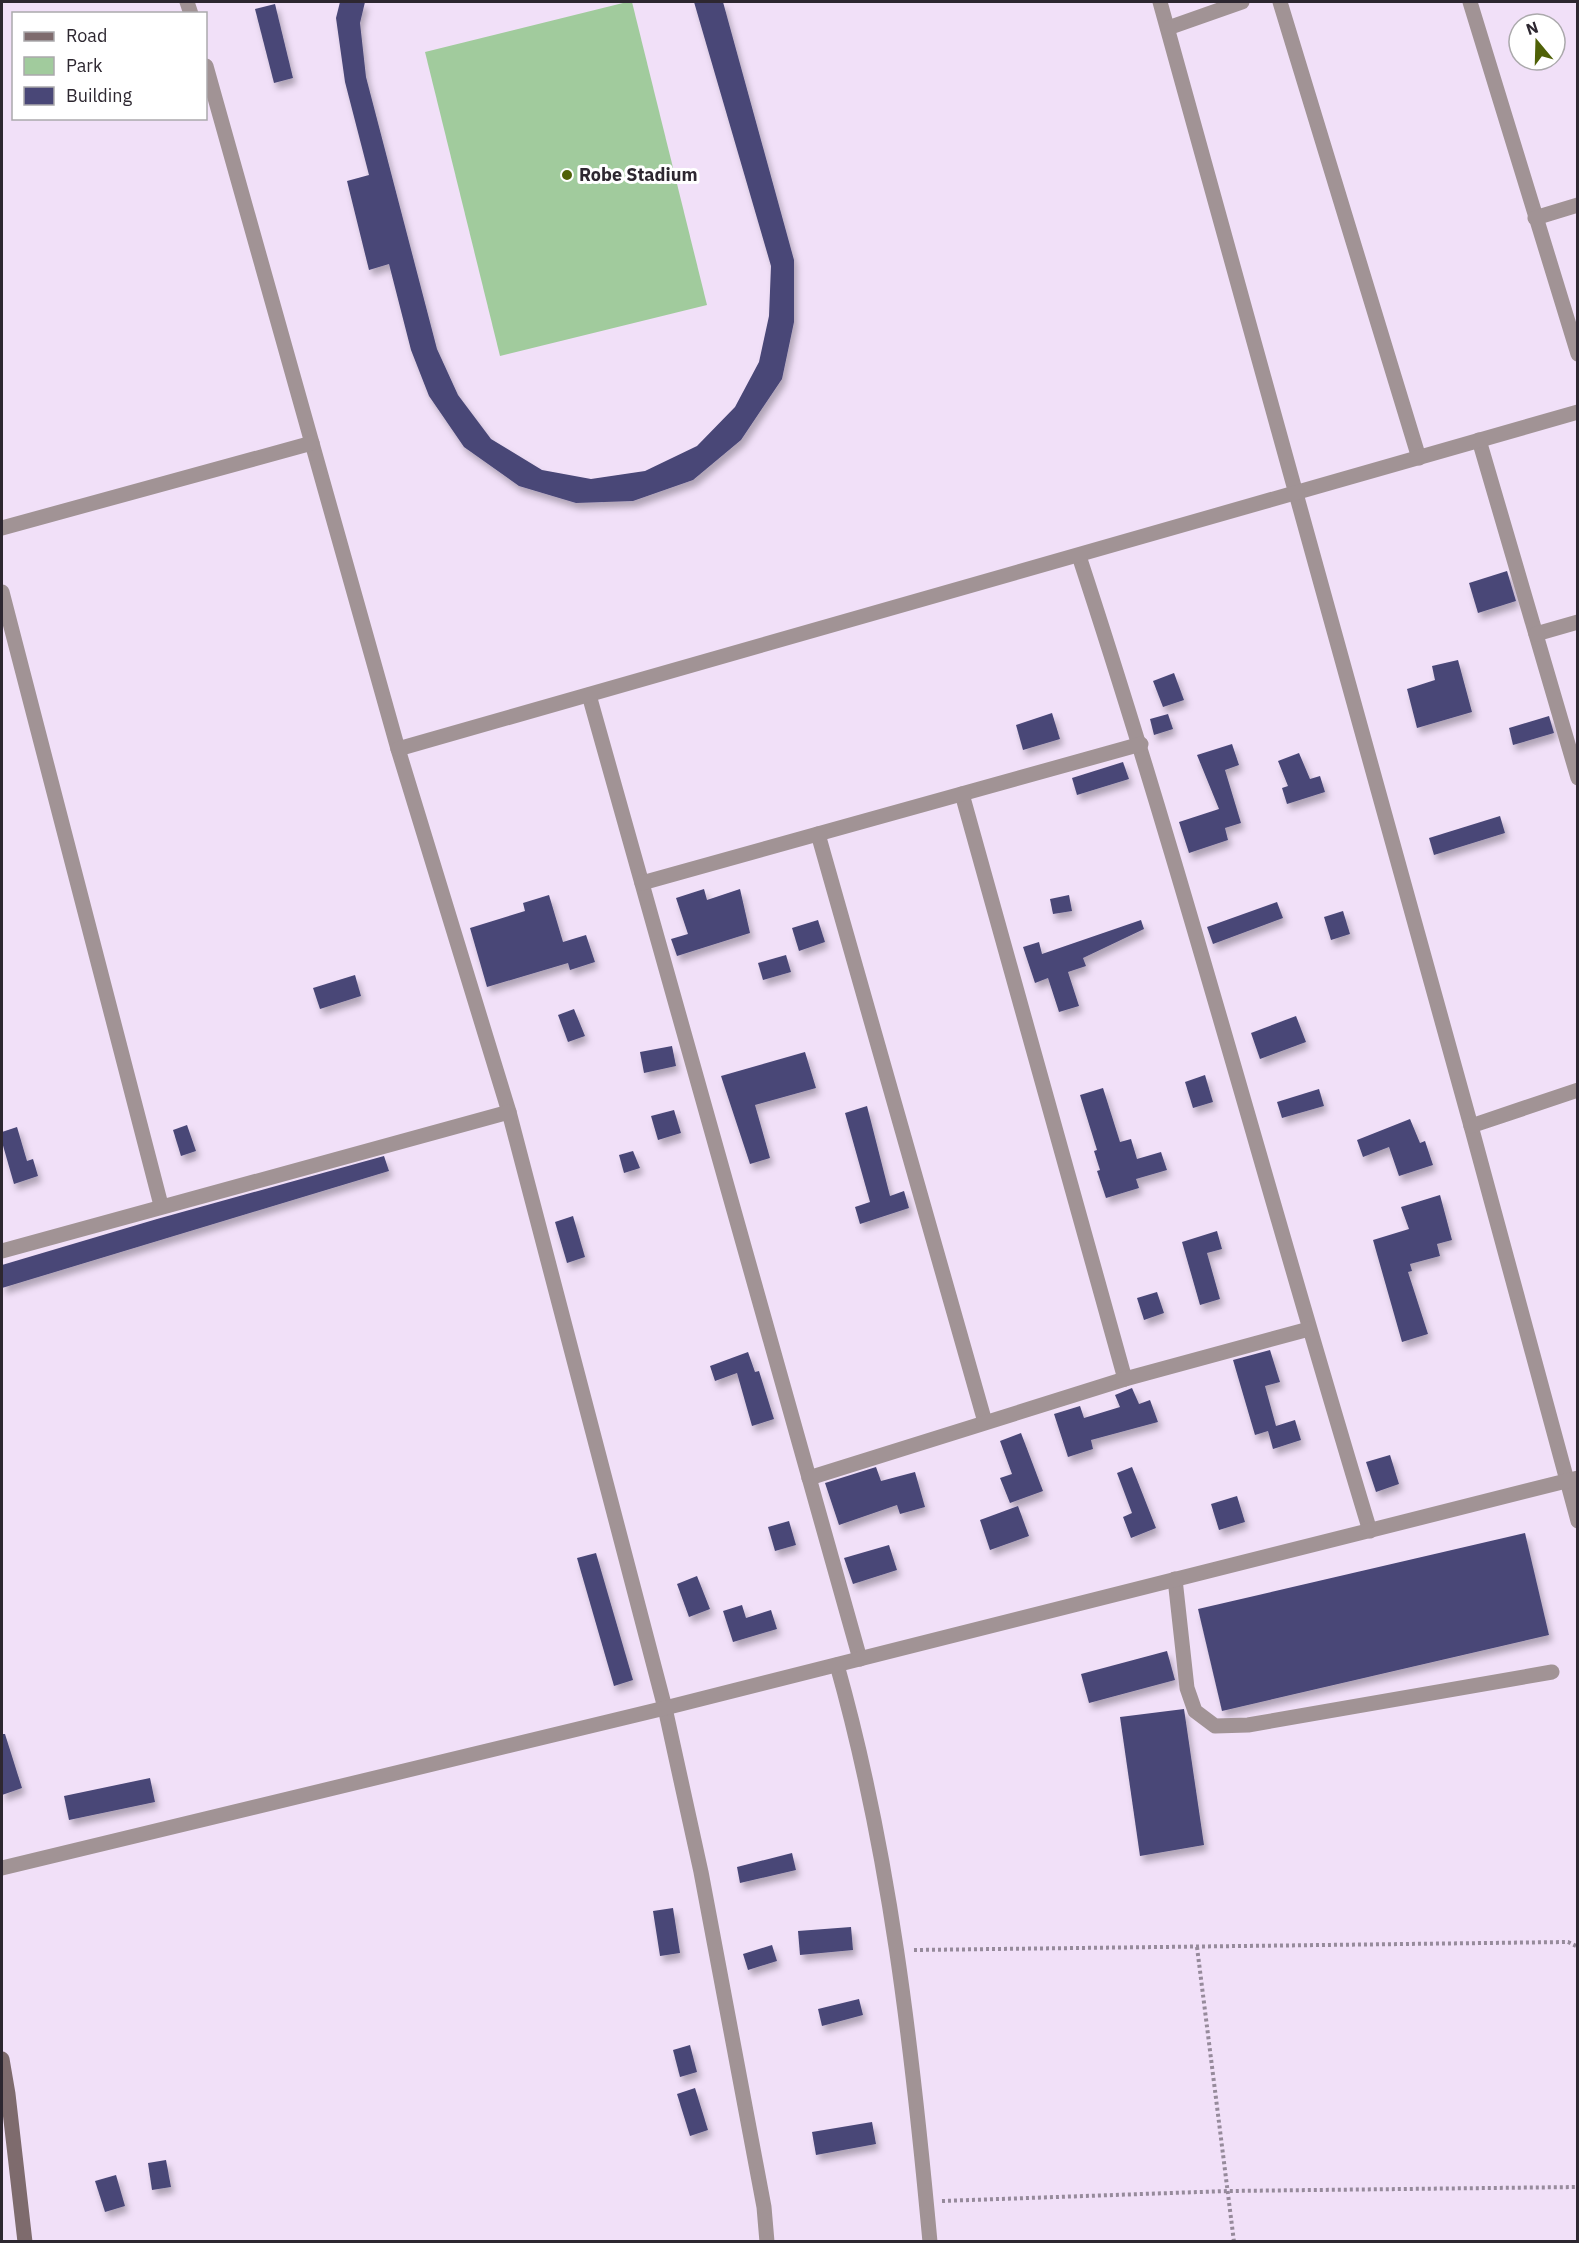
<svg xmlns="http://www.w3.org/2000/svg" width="1579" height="2243" font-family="'IBM Plex Sans',sans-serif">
  <defs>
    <filter id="shadow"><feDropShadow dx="3.5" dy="6" stdDeviation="3" flood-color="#0004"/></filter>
  </defs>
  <rect width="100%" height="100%" fill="#f1e0f8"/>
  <!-- green -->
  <path fill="#a1cb9d" d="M627 2H632L707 305 500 356 425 52Z"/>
  <!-- building -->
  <g fill="#494777" filter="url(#shadow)">
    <path d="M340 2H365L360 23 366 77 437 349 458 395 491 439 542 470 591 479 645 471 697 446 735 407 759 362 769 316 771 266 694 2H723L794 260V322L782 379 741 440 693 480 633 501 576 503 519 486 464 447 429 396 411 350 389 264 369 270 347 181 369 175 345 82 336 18Z"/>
    <path d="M275 4 293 78 274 83 255 9Z"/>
    <path d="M1507 571 1516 601 1478 613 1469 583Z"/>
    <path d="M1458 660 1472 712 1417 728 1407 689 1435 680 1432 666Z"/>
    <path d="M1174 673 1184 700 1163 707 1153 681Z"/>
    <path d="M1052 713 1060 739 1023 750 1016 725Z"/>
    <path d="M1168 714 1173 729 1154 735 1150 719Z"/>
    <path d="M1549 716 1554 733 1513 745 1509 728Z"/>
    <path d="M1232 744 1239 765 1225 770 1241 823 1225 828 1228 840 1189 853 1179 822 1219 809 1197 755Z"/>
    <path d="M1299 753 1310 779 1320 776 1325 792 1287 804 1282 788 1288 786 1278 761Z"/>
    <path d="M1123 762 1129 779 1077 795 1072 778Z"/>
    <path d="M1500 816 1505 833 1434 855 1429 838Z"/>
    <path d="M704 889 707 900 740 889 750 933 677 956 671 939 688 934 676 898Z"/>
    <path d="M549 895 563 942 586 935 595 962 570 970 568 963 487 987 470 928 525 911 523 903Z"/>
    <path d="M1069 895 1072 911 1053 914 1050 899Z"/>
    <path d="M1277 902 1283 918 1213 944 1207 927Z"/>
    <path d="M1343 911 1350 934 1331 940 1324 917Z"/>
    <path d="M818 920 825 942 799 951 792 928Z"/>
    <path d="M1141 920 1144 929 1083 958 1086 966 1068 972 1079 1006 1059 1012 1048 978 1035 983 1023 947 1039 942 1042 954Z"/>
    <path d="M786 955 791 972 763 980 758 963Z"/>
    <path d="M355 975 361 996 320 1009 313 988Z"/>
    <path d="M574 1009 585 1036 568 1042 558 1015Z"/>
    <path d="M1296 1016 1306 1042 1260 1059 1251 1033Z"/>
    <path d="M672 1046 676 1066 644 1073 640 1052Z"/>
    <path d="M805 1052 816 1088 755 1105 770 1158 750 1164 721 1076Z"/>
    <path d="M1205 1075 1213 1102 1193 1108 1185 1082Z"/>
    <path d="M1103 1088 1120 1142 1131 1139 1137 1159 1161 1152 1167 1170 1136 1179 1139 1188 1106 1198 1097 1171 1100 1170 1094 1151 1097 1150 1080 1095Z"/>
    <path d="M1319 1089 1324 1106 1282 1118 1277 1102Z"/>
    <path d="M867 1106 890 1196 904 1191 909 1208 860 1224 855 1207 870 1202 845 1113Z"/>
    <path d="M674 1110 681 1133 658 1140 651 1116Z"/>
    <path d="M1410 1119 1420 1143 1425 1141 1433 1165 1399 1176 1389 1147 1363 1157 1357 1140Z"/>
    <path d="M187 1125 196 1151 181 1156 173 1130Z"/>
    <path d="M17 1127 27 1161 33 1159 38 1176 14 1184 2 1142V1132Z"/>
    <path d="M633 1151 640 1168 624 1173 619 1155Z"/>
    <path d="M384 1156 389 1171 2 1288V1265L157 1219Z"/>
    <path d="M1440 1195 1452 1240 1437 1244 1440 1256 1410 1264 1412 1271 1408 1272 1428 1334 1402 1342 1373 1240 1409 1229 1401 1207Z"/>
    <path d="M573 1216 585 1257 567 1263 555 1222Z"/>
    <path d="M1217 1231 1222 1249 1207 1253 1220 1299 1200 1305 1182 1242Z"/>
    <path d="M1157 1292 1164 1313 1144 1320 1137 1298Z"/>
    <path d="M1270 1350 1280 1382 1265 1386 1276 1426 1295 1420 1301 1440 1273 1449 1268 1431 1255 1435 1233 1360Z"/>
    <path d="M748 1352 755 1372 759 1371 774 1419 752 1426 737 1373 715 1381 710 1366Z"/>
    <path d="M1132 1388 1139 1404 1150 1400 1158 1422 1091 1440 1093 1449 1068 1457 1054 1414 1080 1406 1084 1418 1120 1407 1115 1395Z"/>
    <path d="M1021 1433 1043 1491 1010 1503 1000 1478 1012 1474 1000 1441Z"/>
    <path d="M1390 1455 1399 1484 1376 1492 1366 1462Z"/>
    <path d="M876 1467 881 1481 915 1472 925 1507 900 1514 897 1505 839 1525 825 1483Z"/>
    <path d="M1132 1467 1156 1528 1131 1538 1123 1517 1132 1513 1117 1473Z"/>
    <path d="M1237 1496 1245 1522 1219 1530 1211 1504Z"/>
    <path d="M1018 1506 1029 1536 990 1550 980 1520Z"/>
    <path d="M789 1521 796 1545 775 1551 768 1527Z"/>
    <path d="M1525 1533 1549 1635 1222 1711 1198 1609Z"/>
    <path d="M889 1545 897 1570 853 1584 844 1558Z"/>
    <path d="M596 1553 633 1680 614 1686 577 1558Z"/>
    <path d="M697 1576 710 1609 689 1617 677 1584Z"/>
    <path d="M742 1605 746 1618 771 1610 777 1629 733 1642 723 1611Z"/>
    <path d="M1167 1651 1175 1680 1089 1703 1081 1674Z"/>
    <path d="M1184 1709 1204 1845 1140 1856 1120 1717Z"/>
    <path d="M2 1734H5L22 1788 2 1795Z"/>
    <path d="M150 1778 155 1802 69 1820 64 1796Z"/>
    <path d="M792 1853 796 1870 740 1883 737 1867Z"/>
    <path d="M673 1908 680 1953 660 1956 653 1911Z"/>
    <path d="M851 1927 853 1950 800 1955 798 1931Z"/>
    <path d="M772 1945 777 1961 748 1970 743 1954Z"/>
    <path d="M859 1999 863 2015 822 2026 818 2009Z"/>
    <path d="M690 2045 697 2072 680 2077 673 2050Z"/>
    <path d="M695 2088 708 2130 690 2136 677 2094Z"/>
    <path d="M872 2122 876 2144 816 2155 812 2132Z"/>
    <path d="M166 2160 171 2187 152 2190 148 2163Z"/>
    <path d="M116 2175 125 2206 105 2212 95 2181Z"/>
  </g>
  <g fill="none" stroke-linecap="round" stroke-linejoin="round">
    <!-- path -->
    <g stroke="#968a9b" stroke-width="4" stroke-dasharray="3 3" stroke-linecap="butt">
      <path d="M1197 1947 1234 2242"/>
      <path d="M914 1950 1568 1942 1578 1947"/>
      <path d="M942 2201 1228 2191 1578 2187"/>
    </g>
    <!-- minor -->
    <g stroke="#a19395" stroke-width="15">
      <path d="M187 2 191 14"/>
      <path d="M1160 2 1471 1126 1578 1521"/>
      <path d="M1280 2 1419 458"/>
      <path d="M1470 2 1578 354"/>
      <path d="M1168 28 1242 2"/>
      <path d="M206 66 398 749 509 1112 665 1708 701 1872 764 2207 767 2242"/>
      <path d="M1535 218 1578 205"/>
      <path d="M1479 440 1578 778"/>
      <path d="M2 528 312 443"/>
      <path d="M1079 556C1185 878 1271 1206 1370 1531"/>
      <path d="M2 592 161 1205"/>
      <path d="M1536 634 1578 622"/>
      <path d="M589 695 860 1659"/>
      <path d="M398 749 1578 412"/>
      <path d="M962 794 1125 1379"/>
      <path d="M818 834 985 1422"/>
      <path d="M642 883 1141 744"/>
      <path d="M1471 1126 1578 1090"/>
      <path d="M2 1251 509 1112"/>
      <path d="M809 1478 1125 1379 1309 1329"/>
      <path d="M1175 1579 1187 1688 1195 1711 1215 1726 1248 1725 1552 1672"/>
      <path d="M837 1665C890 1853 912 2047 930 2242"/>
      <path d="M2 1868 665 1708 1578 1478"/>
    </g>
    <!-- secondary -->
    <path stroke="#7e6b6d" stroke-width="15" d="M2 2059 8 2094 25 2242"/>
  </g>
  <!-- markers -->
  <circle fill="#4f6107" stroke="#fff" stroke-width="2" cx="567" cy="175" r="6"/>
  <g text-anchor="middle" stroke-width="6" stroke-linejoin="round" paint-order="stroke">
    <!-- poi labels -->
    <g font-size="18" font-weight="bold" fill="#2d2730" stroke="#fff" text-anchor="start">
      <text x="579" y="181">Robe Stadium</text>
    </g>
  </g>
  <!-- border -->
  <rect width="1579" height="2243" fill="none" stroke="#2d2730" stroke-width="6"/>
  <!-- legend -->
  <rect x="12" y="12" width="195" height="108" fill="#ffffff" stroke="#aba9ac" stroke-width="1.5"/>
  <rect x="24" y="32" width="30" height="9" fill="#7e6b6d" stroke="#aba9ac" stroke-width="1.5"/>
  <text x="66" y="42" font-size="18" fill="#2d2730">Road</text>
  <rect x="24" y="57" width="30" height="18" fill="#a1cb9d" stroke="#aba9ac" stroke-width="1.5"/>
  <text x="66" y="72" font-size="18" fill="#2d2730">Park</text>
  <rect x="24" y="87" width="30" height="18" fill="#494777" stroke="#aba9ac" stroke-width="1.5"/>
  <text x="66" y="102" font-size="18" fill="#2d2730">Building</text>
  <!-- north arrow -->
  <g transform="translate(1537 42) rotate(341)"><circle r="28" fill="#ffffff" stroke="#aba9ac" stroke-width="1.5"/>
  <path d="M0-4.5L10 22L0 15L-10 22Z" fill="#4f6107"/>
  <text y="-9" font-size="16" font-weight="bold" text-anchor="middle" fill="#2d2730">N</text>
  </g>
</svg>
